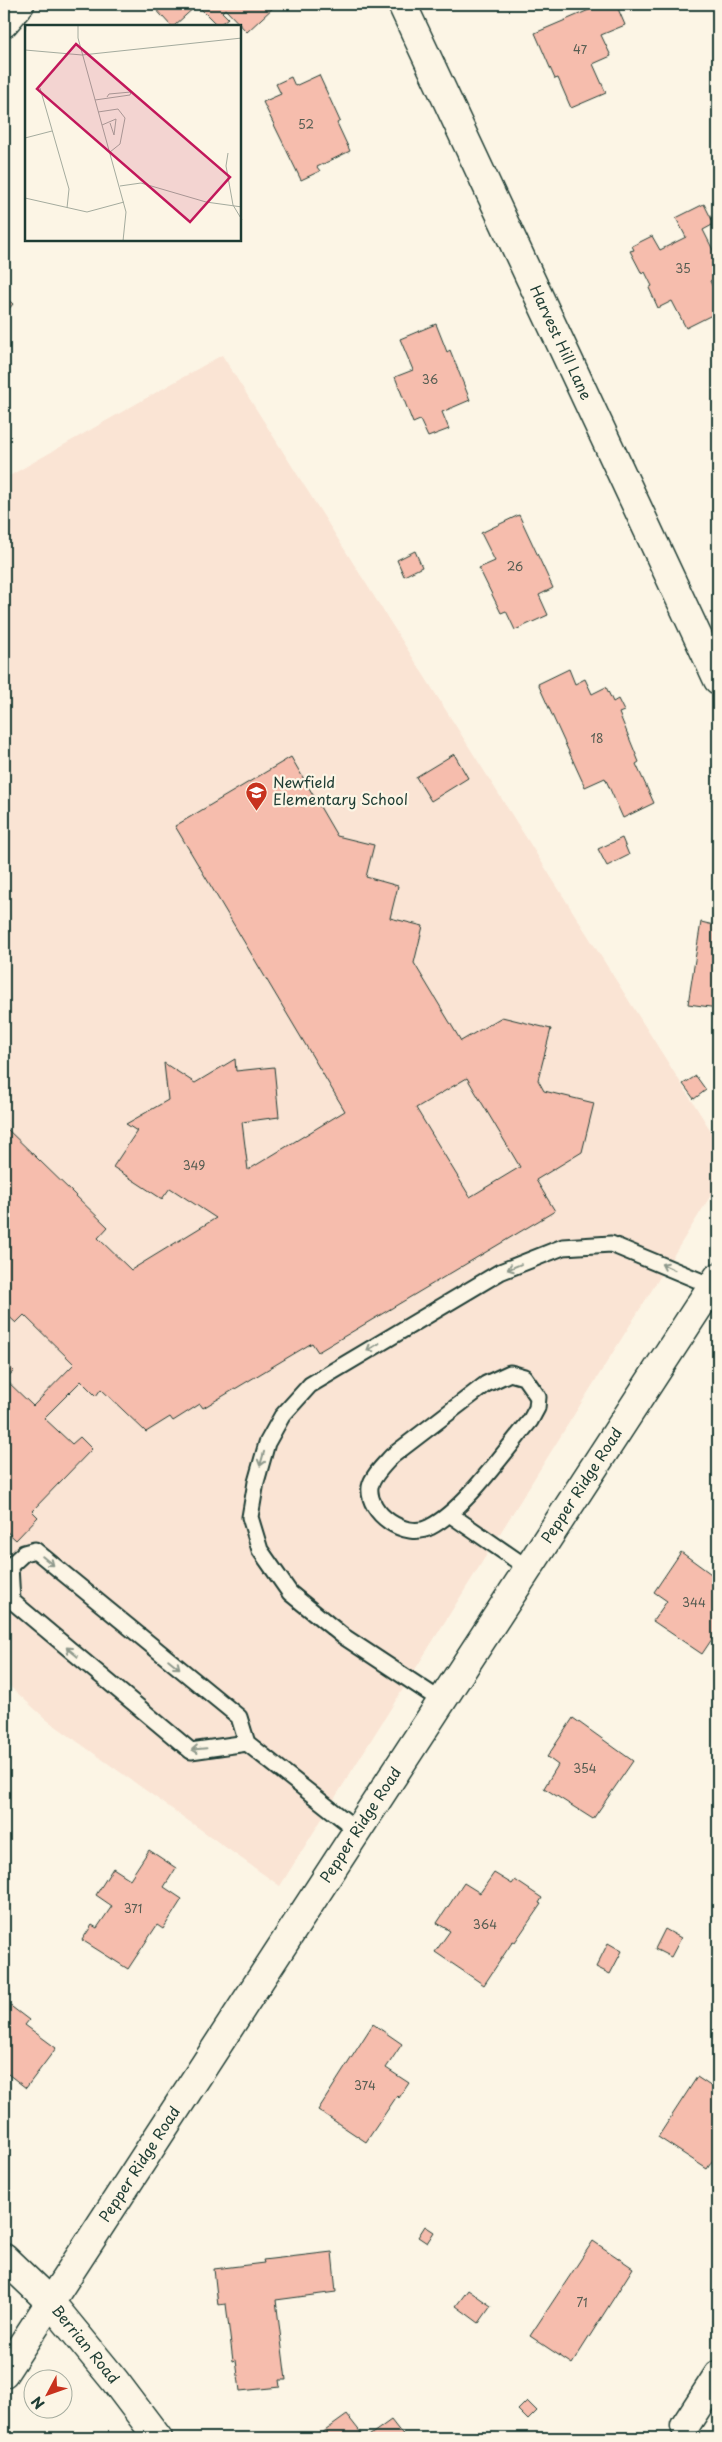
<svg xmlns="http://www.w3.org/2000/svg" width="722" height="2442" font-family="'Playpen Sans',sans-serif">
  <rect width="100%" height="100%" fill="#fcf5e5"/>
  <filter id="ink" filterUnits="userSpaceOnUse"><feTurbulence type="fractalNoise" baseFrequency=".02" numOctaves="2"/><feDisplacementMap in="SourceGraphic" scale="10" xChannelSelector="R" yChannelSelector="G"/><feConvolveMatrix kernelMatrix="1 2 1 2 8 2 1 2 1" color-interpolation-filters="sRGB"/></filter>
  <g filter="url(#ink)">
    <!-- built -->
    <path fill="#fae4d4" d="M222 355 718 1142V1184L280 1886 47 1720 4 1681V479Z"/>
    <!-- building -->
    <g fill="#f6bdad" stroke="#1f3d34" fill-rule="evenodd">
      <path d="M155 4H273L275 6 247 32 225 9 222 12 228 18 218 26 197 5 174 26H171L153 6Z"/>
      <path d="M603 4H616L625 25 601 35 611 56 593 64 606 93 571 108 558 78 555 79 535 33Z"/>
      <path d="M319 75 340 121 337 123 350 151 317 167 320 171 301 180 263 102 281 94 276 84 291 77 295 86Z"/>
      <path d="M704 204 714 224 703 230 718 260V277L710 281 718 298V312L686 328 672 301 658 308 649 288 652 286 645 272 642 274 630 251 634 250 632 246 652 236 660 250 686 237 676 218Z"/>
      <path d="M4 296 13 304 4 315Z"/>
      <path d="M436 324 447 352 450 350 470 400 442 412 449 429 428 437 420 420 413 423 395 377 413 370 400 339Z"/>
      <path d="M519 515 553 588 539 595 548 615 515 630 506 611 501 613 479 568 495 561 481 533Z"/>
      <path d="M415 551 422 567 404 576 397 560Z"/>
      <path d="M569 669 575 684 585 679 592 694 606 687 613 702 618 699 624 711 619 713 639 762 636 764 654 803 623 818 605 778 585 787 538 684Z"/>
      <path d="M454 754 468 778 431 801 416 777Z"/>
      <path d="M291 757 337 836 374 845 366 877 398 886 390 918 423 926 414 963 461 1041 502 1017 551 1029 538 1080 544 1091 594 1103 582 1152 536 1180 555 1211 318 1352 312 1343 203 1408 200 1404 173 1421 170 1417 146 1432 101 1389 96 1396 81 1381 44 1418 72 1444 80 1437 92 1449 32 1511 38 1517 16 1540 4 1529V1361L14 1371 5 1379 33 1406 74 1364 24 1315 16 1323 4 1312V1126L108 1227 98 1238 131 1270 216 1218 170 1188 162 1199 113 1167 137 1131 126 1124 168 1100 164 1063 195 1083 235 1059 236 1071 274 1067 279 1117 242 1122 248 1170 345 1111 175 826ZM467 1078 520 1167 470 1197 416 1108Z"/>
      <path d="M622 838 629 855 607 866 598 849Z"/>
      <path d="M701 922 718 926V1008L688 1004Z"/>
      <path d="M696 1076 706 1090 694 1099 683 1084Z"/>
      <path d="M681 1552 718 1579V1630L702 1654 653 1621 667 1601 654 1592Z"/>
      <path d="M573 1718 633 1761 593 1819 544 1788 558 1765 547 1757Z"/>
      <path d="M149 1850 176 1868 164 1887 182 1899 163 1929 157 1925 128 1969 82 1940 92 1925 97 1928 112 1906 96 1895 113 1868 130 1879Z"/>
      <path d="M494 1873 512 1884 515 1880 542 1898 539 1903 541 1904 515 1942 513 1941 484 1985 435 1952 450 1931 437 1923 464 1883 480 1893Z"/>
      <path d="M665 1929 681 1938 671 1957 655 1949Z"/>
      <path d="M608 1943 622 1951 610 1974 596 1967Z"/>
      <path d="M4 2001 29 2020 25 2025 56 2048 26 2088 4 2071Z"/>
      <path d="M373 2024 402 2044 386 2068 409 2083 399 2098 397 2096 366 2142 318 2110Z"/>
      <path d="M697 2077 718 2091V2152L707 2169 658 2137Z"/>
      <path d="M425 2226 434 2232 427 2243 418 2237Z"/>
      <path d="M593 2241 633 2268 572 2364 530 2336Z"/>
      <path d="M332 2252 336 2292 276 2300 286 2380H279L280 2387 240 2391 236 2360 233 2361 226 2304 218 2305 214 2269 264 2263 263 2260Z"/>
      <path d="M468 2290 491 2306 479 2323 456 2306Z"/>
      <path d="M527 2401 537 2411 528 2420 518 2410Z"/>
      <path d="M347 2415 365 2438H326L322 2433Z"/>
      <path d="M391 2420 405 2438H366Z"/>
    </g>
    <g fill="none" stroke-linecap="round" stroke-linejoin="round">
      <defs>
        <g id="service">
          <path d="M510 1373 524 1377 538 1397 537 1408 530 1421C504 1452 464 1510 430 1527 406 1540 367 1514 370 1487 372 1476 385 1464 392 1456L486 1384Z"/>
          <path d="M451 1515 529 1569"/>
          <path d="M443 1702 343 1636 290 1593 260 1550 250 1517 256 1482 267 1443 282 1416 310 1385 500 1272 563 1247 611 1244 712 1286"/>
          <path d="M247 1743 191 1751 12 1601 10 1566 24 1553 35 1550 239 1717 247 1743 358 1831"/>
        </g>
        <g id="minor">
          <path id="s1" d="M402 4 718 680"/>
          <path d="M4 23 20 4"/>
          <path id="s2" d="M4 2258 51 2303 115 2381 158 2438"/>
          <path id="s3" d="M4 2373 718 1277"/>
          <path d="M685 2426 718 2375"/>
        </g>
      </defs>
      <!-- service casing -->
      <use href="#service" stroke="#1f3d34" stroke-width="19"/>
      <!-- minor casing -->
      <use href="#minor" stroke="#1f3d34" stroke-width="31"/>
      <!-- service -->
      <use href="#service" stroke="#fcf5e5" stroke-width="15"/>
      <!-- minor -->
      <use href="#minor" stroke="#fcf5e5" stroke-width="28"/>
    </g>
    <!-- one-way arrows -->
    <defs><path id="oneway-shaft" d="M-6 0H5M1.5-3L5.5 0L1.5 3" fill="none" stroke-width="1.6" stroke-linecap="round" stroke-linejoin="round" transform="scale(1.25)"/></defs>
    <g stroke="#8e998c">
      <use href="#oneway-shaft" transform="translate(514 1267) rotate(158)"/>
      <use href="#oneway-shaft" transform="translate(668 1267) rotate(-155)"/>
      <use href="#oneway-shaft" transform="translate(373 1347) rotate(149)"/>
      <use href="#oneway-shaft" transform="translate(262 1459) rotate(106)"/>
      <use href="#oneway-shaft" transform="translate(48 1561) rotate(39)"/>
      <use href="#oneway-shaft" transform="translate(72 1652) rotate(-140)"/>
      <use href="#oneway-shaft" transform="translate(174 1664) rotate(39)"/>
      <use href="#oneway-shaft" transform="translate(199 1749) rotate(175)"/>
    </g>
  </g>
  <!-- icons -->
  <defs>
    <symbol id="school-pin" viewBox="-11 -11 22 30"><path d="M0 17L-7.5 6A9.5 9.5 0 1 1 7.5 6Z" fill="#c8321e" stroke="#fcf5e5"/><path d="M0-5L7-2L0 1L-7-2ZM-4 1L0 2.5L4 1V4Q0 6-4 4Z" fill="#fff"/></symbol>
  </defs>
  <g fill-rule="evenodd">
    <use href="#school-pin" x="244" y="780" width="25" height="34"/>
  </g>
  <g text-anchor="middle" stroke-width="4.5" stroke-linejoin="round" paint-order="stroke">
    <!-- number labels -->
    <g font-size="12" fill="#555d52">
      <text x="580" y="54">47</text>
      <text x="306" y="129">52</text>
      <text x="683" y="273">35</text>
      <text x="430" y="384">36</text>
      <text x="515" y="571">26</text>
      <text x="597" y="743">18</text>
      <text x="194" y="1170">349</text>
      <text x="694" y="1607">344</text>
      <text x="585" y="1773">354</text>
      <text x="133" y="1913">371</text>
      <text x="485" y="1929">364</text>
      <text x="365" y="2090">374</text>
      <text x="582" y="2307">71</text>
    </g>
    <!-- street labels -->
    <g font-size="15" fill="#1f3d34" stroke="#fcf5e5">
      <text dy="5" stroke="none"><textPath href="#s1" startOffset="374">Harvest Hill Lane</textPath></text>
      <text dy="5" stroke="none"><textPath href="#s3" startOffset="1059">Pepper Ridge Road</textPath></text>
      <text dy="5" stroke="none"><textPath href="#s3" startOffset="654">Pepper Ridge Road</textPath></text>
      <text dy="5" stroke="none"><textPath href="#s3" startOffset="249">Pepper Ridge Road</textPath></text>
      <text dy="5" stroke="none"><textPath href="#s2" startOffset="119">Berrian Road</textPath></text>
    </g>
    <!-- poi labels -->
    <g font-size="15" fill="#1f3d34" stroke="#fcf5e5" text-anchor="start">
      <text x="273" y="788">Newfield<tspan x="273" dy="17">Elementary School</tspan></text>
    </g>
  </g>
  <!-- overview -->
  <g transform="translate(25 25)">
    <rect width="216" height="216" fill="#fcf5e5"/>
    <path fill="none" stroke="#a4ab9e" stroke-width="1" d="M53 0V13L101 187 98 216M0 15 1 0M0 25 57 30 217 13M15 63 44 164 42 183M70 75 105 70 106 67 84 69 82 72M73 87 93 84 100 93 95 119 85 127M77 100 91 94 89 110 85 98M0 113 27 106M203 128 201 141 208 180 217 195M95 161 116 158 181 177 217 182M0 173 62 187 99 177"/>
    <path fill="#c2185b" fill-opacity="0.15" stroke="#c2185b" stroke-width="2.5" d="M51 19 205 152 165 197 12 64Z"/>
    <rect width="216" height="216" fill="none" stroke="#1f3d34" stroke-width="2.5"/>
  </g>
  <!-- margin -->
  <rect width="722" height="2442" fill="none" stroke="#fcf5e5" stroke-width="20"/>
  <rect x="10" y="10" width="702" height="2422" fill="none" stroke="#1f3d34" stroke-width="2" filter="url(#ink)"/>
  <!-- north arrow -->
  <g transform="translate(48 2394) rotate(229)"><circle r="24" fill="#fcf5e5" stroke="#a4ab9e"/>
  <path d="M0-4L9 19L0 12L-9 19Z" fill="#c8321e"/>
  <text y="-8" font-size="14" font-weight="bold" text-anchor="middle" fill="#1f3d34">N</text>
  </g>
</svg>
